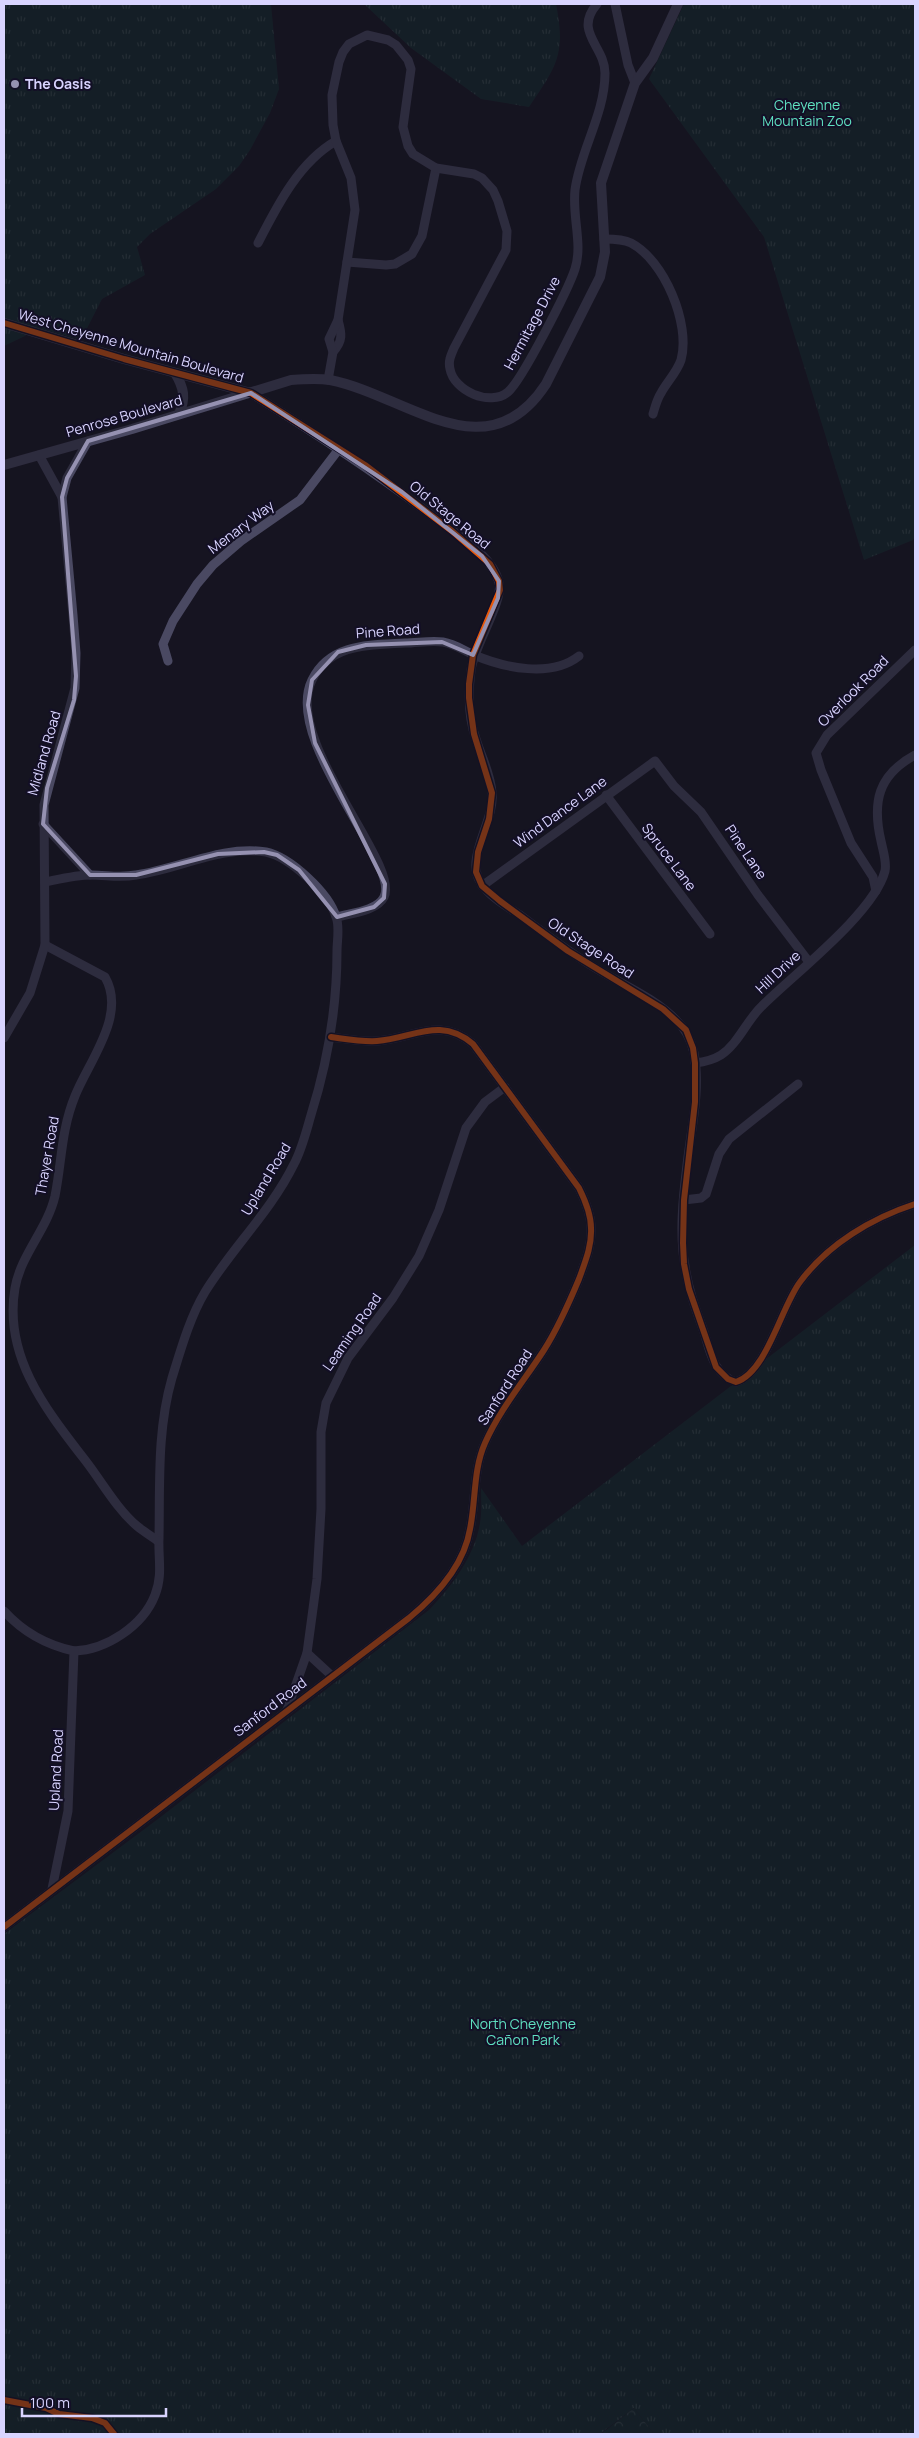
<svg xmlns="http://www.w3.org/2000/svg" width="919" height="2438" font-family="Manrope,sans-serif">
  <defs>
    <pattern id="grass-tufts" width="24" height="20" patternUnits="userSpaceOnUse" patternTransform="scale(1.25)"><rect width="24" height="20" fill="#132c2d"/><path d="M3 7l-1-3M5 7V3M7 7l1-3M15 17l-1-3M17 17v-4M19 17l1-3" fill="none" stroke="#354a4c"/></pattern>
    <pattern id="forest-crowns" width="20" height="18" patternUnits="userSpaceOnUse" patternTransform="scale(1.25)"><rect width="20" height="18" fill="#132c2d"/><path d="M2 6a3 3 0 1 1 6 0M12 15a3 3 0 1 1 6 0" fill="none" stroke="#354a4c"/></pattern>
  </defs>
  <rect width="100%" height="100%" fill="#161421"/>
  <!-- grass -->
  <g fill="url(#grass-tufts)">
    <path d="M4 4H271L279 89 270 113 250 150 239 166 216 189 150 234 137 247 145 275 102 299 81 340 35 327 25 336 4 346Z"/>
    <path d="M364 4H556C566 54 557 66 529 107L481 99 411 48Z"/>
    <path d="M684 4H915V536L913 540 864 560 764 237 649 79Z"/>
    <path d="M915 1245V2434H654L634 2408 600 2434H4V1934L158 1819 429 1610C451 1587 475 1556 480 1523 482 1512 481 1499 481 1488L522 1546Z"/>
  </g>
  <!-- forest -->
  <path fill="url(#forest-crowns)" d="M634 2408 654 2434H601Z"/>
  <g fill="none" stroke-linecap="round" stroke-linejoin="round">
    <!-- minor -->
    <g stroke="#4a4962" stroke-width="9">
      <path d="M615 4 628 65 635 83"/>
      <path d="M604 239C613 239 623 239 631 243 664 260 691 324 681 360 677 372 667 382 661 393 657 399 655 407 653 414"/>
      <path d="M258 243C277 206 299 162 336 141"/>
      <path d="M347 262 386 265 395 264 412 254 422 236 436 168"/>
      <path d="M333 352C343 341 342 334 338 320"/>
      <path d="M328 380 333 352 329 339 338 320 355 210 351 178 336 141 333 125 332 95 339 62 343 52 349 44 367 35 388 40 396 45 408 60 411 69 403 127 408 146 413 154 436 168 474 174 482 178 493 190 498 201 507 231 506 250 454 348C451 355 448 361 450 369 454 391 490 407 508 392 522 380 568 290 575 269 583 244 572 217 575 190 580 151 605 114 605 73 605 46 573 32 597 4"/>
      <path d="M251 393C315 433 378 474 438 520 459 536 492 555 499 582 504 601 474 646 471 670 468 693 468 717 476 739 481 756 491 774 492 793 495 821 464 859 481 883 490 897 506 906 520 915 545 934 570 953 597 969 623 985 655 998 676 1020 686 1029 691 1040 694 1053 701 1089 691 1129 687 1165 683 1197 679 1234 685 1266 688 1289 696 1310 704 1332 710 1352 714 1375 736 1382 767 1372 781 1307 800 1282 828 1244 872 1218 915 1204"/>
      <path d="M39 455 62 497"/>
      <path d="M168 661 163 644 173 621 197 584 213 565 241 541 300 500 339 449"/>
      <path d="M606 795 710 934"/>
      <path d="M43 824 90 875"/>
      <path d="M45 882C60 879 76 875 91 875 107 875 120 878 136 875 179 869 222 845 266 852 290 857 329 893 336 917 340 926 337 941 337 951 337 1008 328 1061 311 1115 306 1132 302 1149 294 1164 271 1211 232 1248 205 1292 190 1317 181 1349 172 1378 157 1430 160 1484 159 1538 158 1558 163 1575 155 1595 143 1626 106 1650 74 1651"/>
      <path d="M482 886 655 761 674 786 701 812 758 895 809 962"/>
      <path d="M876 891 873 877 851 843 821 770 816 753 827 735 915 650"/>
      <path d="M337 917C351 913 377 911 384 897 401 864 282 741 312 680 330 643 370 645 405 643 417 643 431 640 443 642 455 644 463 650 474 655 505 668 551 678 579 656"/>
      <path d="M45 945 105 977C127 1015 89 1061 75 1096 61 1130 62 1161 55 1196 47 1230 21 1254 15 1288 3 1358 48 1412 88 1464 103 1484 118 1510 137 1526 143 1531 151 1536 158 1541"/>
      <path d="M4 1038 30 993 45 945 44 805 75 688 76 653 73 615 62 497 67 478 88 441"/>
      <path d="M695 1063C704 1062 713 1060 721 1055 738 1044 747 1020 762 1006 794 974 874 913 885 871 887 862 883 851 881 841 872 802 878 775 915 755"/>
      <path d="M684 1200 701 1198 706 1194 719 1154 729 1139 798 1084"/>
      <path d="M4 1611C23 1632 46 1645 74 1651L68 1811 52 1889"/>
      <path d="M307 1653 332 1676"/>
      <path d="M287 1710 307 1653 317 1579 321 1509V1432L326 1403 348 1358 393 1298 419 1256 439 1210 466 1128 485 1102 505 1087"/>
      <path d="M4 1927 409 1618C437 1595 464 1566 470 1529 476 1500 473 1470 485 1443 500 1409 524 1381 544 1350 558 1328 569 1303 579 1279 585 1262 592 1246 591 1228 591 1214 585 1200 579 1188L473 1044C440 1016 414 1038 377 1041 362 1042 346 1039 331 1037"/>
    </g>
    <!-- tertiary -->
    <g stroke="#4a4962" stroke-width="10">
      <path d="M4 323 124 359 251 393"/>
      <path d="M175 373C184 388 186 398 179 414"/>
      <path d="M4 465 132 429 291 380C304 379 317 378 330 380 406 395 487 475 546 384L600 277 605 252 601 183 635 83 653 58 678 4"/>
    </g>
    <defs>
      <g id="cycleway">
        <path d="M4 323 124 359 251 393 365 465 452 531 490 564 499 581 500 590 473 655 469 684V698L474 734 492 793 489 819 478 852 476 872 482 886 500 901 568 951 663 1009 686 1030 693 1048 695 1063V1102L684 1200 683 1243 684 1264 689 1289 716 1367 728 1379 736 1382C767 1372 781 1307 800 1282 828 1244 872 1218 915 1204"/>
        <path d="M4 1927 409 1618C437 1595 464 1566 470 1529 476 1500 473 1470 485 1443 500 1409 524 1381 544 1350 558 1328 569 1303 579 1279 585 1262 592 1246 591 1228 591 1214 585 1200 579 1188L473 1044C440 1016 414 1038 377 1041 362 1042 346 1039 331 1037"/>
        <path d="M4 2400 46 2408 59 2414 92 2418 105 2423 114 2434"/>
      </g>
    </defs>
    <!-- cycleway casing -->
    <use href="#cycleway" stroke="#130f26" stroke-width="9"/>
    <!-- cycleway -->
    <use href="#cycleway" stroke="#e8590c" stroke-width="6"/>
  </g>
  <!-- marked area -->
  <path d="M0 0H919V2438H0ZM251 393 402 492 482 556 499 581 498 598 473 655 442 642 366 645 338 652 312 680 308 705 315 743 385 884 384 898 374 907 337 917 299 870 277 855 264 852 218 854 136 875H90L43 824 47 788 74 700 76 676 62 497 67 478 88 441Z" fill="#161421" fill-opacity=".55" fill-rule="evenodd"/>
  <path fill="none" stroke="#9591b1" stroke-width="4" stroke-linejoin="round" d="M251 393 402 492 482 556 499 581 498 598 473 655 442 642 366 645 338 652 312 680 308 705 315 743 385 884 384 898 374 907 337 917 299 870 277 855 264 852 218 854 136 875H90L43 824 47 788 74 700 76 676 62 497 67 478 88 441Z"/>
  <!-- markers -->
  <circle fill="#9591b1" stroke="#130f26" stroke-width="2" cx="15" cy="84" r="5"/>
  <g text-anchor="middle" stroke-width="4" stroke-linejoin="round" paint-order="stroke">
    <!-- poi labels -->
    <g font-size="14" font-weight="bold" fill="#d9d4ff" stroke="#130f26" text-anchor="start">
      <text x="25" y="89">The Oasis</text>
    </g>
    <!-- park labels -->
    <g font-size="14" fill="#5fe0c0" stroke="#130f26">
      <text x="807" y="110">Cheyenne<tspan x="807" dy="16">Mountain Zoo</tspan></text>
      <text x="523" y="2029">North Cheyenne<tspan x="523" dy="16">Cañon Park</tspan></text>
    </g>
    <!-- street labels -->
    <g font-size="14" fill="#d9d4ff" stroke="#130f26">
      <text transform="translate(532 323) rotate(-62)" y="5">Hermitage Drive</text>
      <text transform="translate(131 346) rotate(16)" y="5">West Cheyenne Mountain Boulevard</text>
      <text transform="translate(124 416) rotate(-16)" y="5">Penrose Boulevard</text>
      <text transform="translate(450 515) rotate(39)" y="5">Old Stage Road</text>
      <text transform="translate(241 527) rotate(-37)" y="5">Menary Way</text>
      <text transform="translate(388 631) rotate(-4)" y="5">Pine Road</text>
      <text transform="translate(853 691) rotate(-45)" y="5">Overlook Road</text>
      <text transform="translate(44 753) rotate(-74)" y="5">Midland Road</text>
      <text transform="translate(560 812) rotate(-36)" y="5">Wind Dance Lane</text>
      <text transform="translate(746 852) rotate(56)" y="5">Pine Lane</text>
      <text transform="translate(669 857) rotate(53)" y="5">Spruce Lane</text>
      <text transform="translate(591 948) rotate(33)" y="5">Old Stage Road</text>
      <text transform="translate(778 972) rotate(-43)" y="5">Hill Drive</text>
      <text transform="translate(47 1156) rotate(-80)" y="5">Thayer Road</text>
      <text transform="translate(266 1179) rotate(-59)" y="5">Upland Road</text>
      <text transform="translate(352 1332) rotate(-55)" y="5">Leaming Road</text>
      <text transform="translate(505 1387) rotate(-57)" y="5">Sanford Road</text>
      <text transform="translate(270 1707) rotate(-37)" y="5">Sanford Road</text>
      <text transform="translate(56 1770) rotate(-87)" y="5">Upland Road</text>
    </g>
  </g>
  <!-- border -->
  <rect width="919" height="2438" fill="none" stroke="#d9d4ff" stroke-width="10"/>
  <!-- scale -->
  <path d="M22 2408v8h144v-8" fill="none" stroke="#d9d4ff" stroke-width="2.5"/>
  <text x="30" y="2408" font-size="15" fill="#d9d4ff" stroke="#130f26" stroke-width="4" paint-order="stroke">100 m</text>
</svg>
